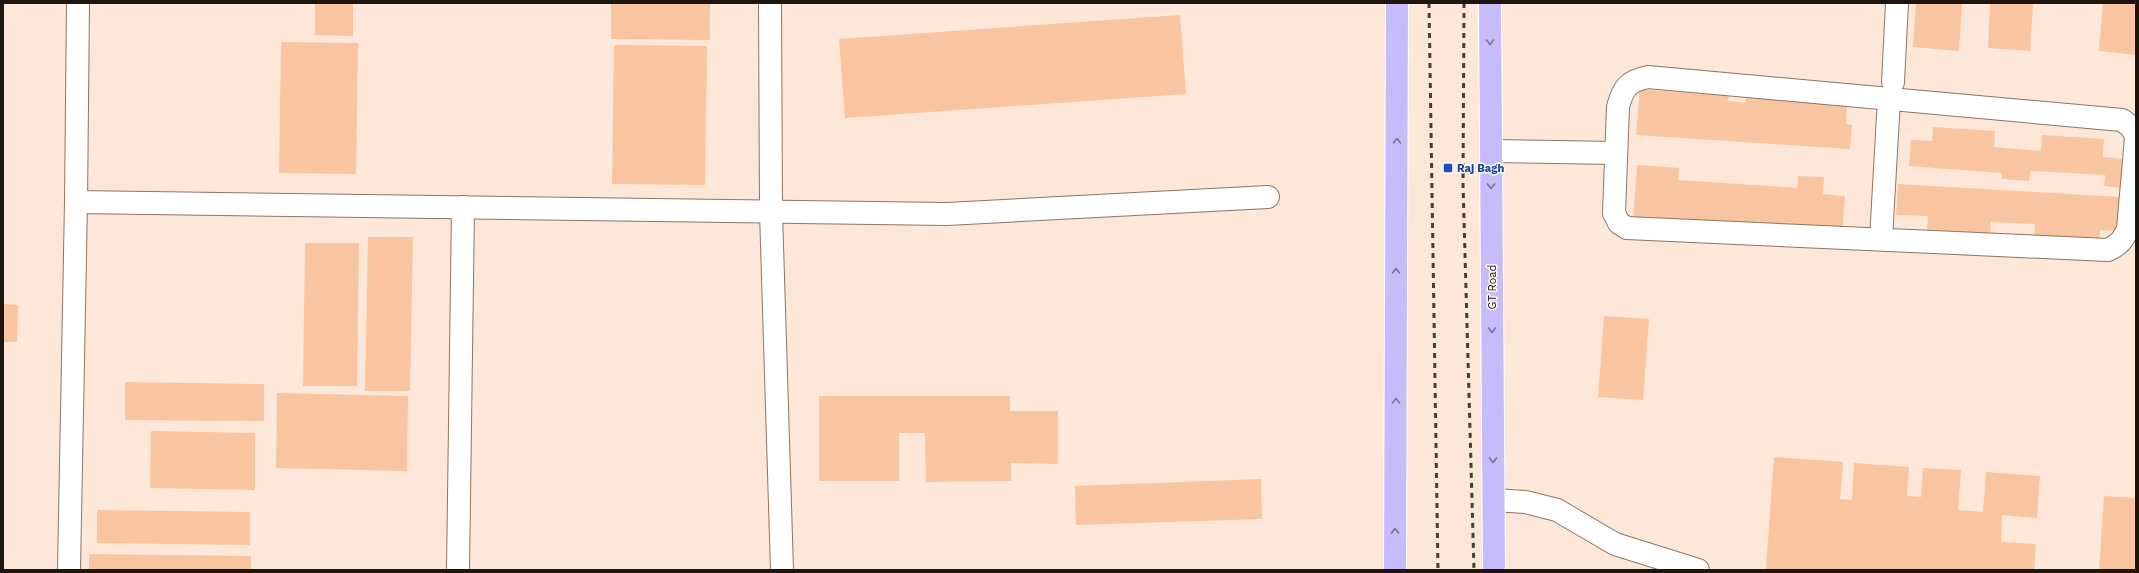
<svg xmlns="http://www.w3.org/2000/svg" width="2139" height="573" viewBox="0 0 2139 573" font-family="'Work Sans',sans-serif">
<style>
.building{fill:#f9c5a0}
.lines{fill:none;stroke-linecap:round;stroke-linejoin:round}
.minor-casing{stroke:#8d7565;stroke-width:24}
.highway-casing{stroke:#fff;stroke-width:24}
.minor{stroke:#fff;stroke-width:22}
.highway{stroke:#c7bcfa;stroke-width:22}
.rail{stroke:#483d34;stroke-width:3;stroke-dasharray:5 5;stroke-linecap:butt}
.oneway{stroke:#7b7190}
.transit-dot{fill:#1a4fb4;stroke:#fdf7f4;stroke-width:1.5}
.labels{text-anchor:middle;stroke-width:3;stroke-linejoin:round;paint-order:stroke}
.transit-label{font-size:11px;font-weight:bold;fill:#164399;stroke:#fdf7f4;text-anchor:start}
.street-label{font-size:11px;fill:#1e150e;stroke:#fdf7f4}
</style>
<rect width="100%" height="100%" fill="#fce7d8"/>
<!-- building -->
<g class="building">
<polygon points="315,3 353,3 353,36 315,35"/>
<polygon points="611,3 710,3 710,40 611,39"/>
<polygon points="1916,3 1962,3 1959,51 1913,47"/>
<polygon points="1990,3 2033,3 2030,51 1988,48"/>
<polygon points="2103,3 2136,3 2136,55 2099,51"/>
<polygon points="1180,15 1186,94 845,118 839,39"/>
<polygon points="281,42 358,43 356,174 279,173"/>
<polygon points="614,45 707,46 705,185 612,184"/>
<polygon points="1640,89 1729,96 1728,101 1746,103 1746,97 1847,104 1846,124 1852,125 1850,149 1636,135"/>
<polygon points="1933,127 1995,131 1994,147 2041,151 2042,135 2104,139 2103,157 2125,159 2123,188 2104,186 2105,175 2030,171 2029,181 2002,179 2002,173 1909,166 1911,140 1932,141"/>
<polygon points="1637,165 1679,168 1678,180 1797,188 1798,176 1824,177 1823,194 1845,196 1842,235 1633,222"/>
<polygon points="1898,184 2120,197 2118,231 2100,230 2099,241 2034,238 2035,224 1991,222 1990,235 1927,231 1928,216 1896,215"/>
<polygon points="368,237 413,237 410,391 365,391"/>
<polygon points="305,243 359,243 357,386 303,386"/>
<polygon points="3,304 18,305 17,342 3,342"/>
<polygon points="1604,316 1649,319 1643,400 1598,397"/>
<polygon points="125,382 264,384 264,421 125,420"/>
<polygon points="277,393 408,396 407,471 276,468"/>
<polygon points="819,396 1010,396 1010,411 1058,411 1058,464 1011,463 1011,481 926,482 925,433 899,433 899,481 819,481"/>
<polygon points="151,431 255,433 255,490 150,488"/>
<polygon points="1774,457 1843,462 1840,499 1852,500 1854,463 1909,467 1907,496 1921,497 1923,468 1961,470 1958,510 1983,512 1986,472 2040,476 2037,518 2002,515 2001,542 2036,544 2034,570 1766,570"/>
<polygon points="1261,479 1262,519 1076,525 1075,486"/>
<polygon points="2104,496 2136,498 2136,570 2099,570"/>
<polygon points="97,510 250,512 250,545 97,543"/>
<polygon points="89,554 251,556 251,570 89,570"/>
</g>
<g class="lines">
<defs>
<g id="minor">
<polyline points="770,3 771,212 782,570"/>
<polyline points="1893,82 1897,3"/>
<path d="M2136 136 2131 127 2122 120 1648 77C1628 81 1623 88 1618 107L1614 213 1619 223 1627 228 2108 250C2119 245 2123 240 2128 229L2136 138"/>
<polyline points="1491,151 1616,153"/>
<polyline points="76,202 947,214 1268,197"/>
<polyline points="1881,239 1889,99"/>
<polyline points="1494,500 1525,502 1557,510 1615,544 1698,570"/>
<polyline points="69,570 76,202 78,3"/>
<polyline points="458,570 463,207"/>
</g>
<g id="highway">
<polyline points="1490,3 1494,570"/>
<polyline points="1395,570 1397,3"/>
</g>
</defs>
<!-- minor casing -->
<use href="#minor" class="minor-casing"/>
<!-- highway casing -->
<use href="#highway" class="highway-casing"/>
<!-- minor -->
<use href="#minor" class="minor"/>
<!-- highway -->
<use href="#highway" class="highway"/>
<!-- rail -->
<g class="rail">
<polyline points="1429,3 1438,570"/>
<polyline points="1464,3 1463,184 1474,570"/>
</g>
</g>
<!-- one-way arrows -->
<defs><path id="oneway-chevron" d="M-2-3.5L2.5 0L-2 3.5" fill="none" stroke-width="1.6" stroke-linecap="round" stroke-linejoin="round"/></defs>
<g class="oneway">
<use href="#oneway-chevron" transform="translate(1490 42) rotate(90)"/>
<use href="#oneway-chevron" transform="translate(1397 141) rotate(-90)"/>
<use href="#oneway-chevron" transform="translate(1491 186) rotate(90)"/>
<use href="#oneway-chevron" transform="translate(1396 271) rotate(-90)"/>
<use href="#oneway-chevron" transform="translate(1492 330) rotate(90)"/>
<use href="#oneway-chevron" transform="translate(1396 401) rotate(-90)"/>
<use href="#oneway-chevron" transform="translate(1493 460) rotate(90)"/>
<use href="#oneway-chevron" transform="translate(1395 531) rotate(-90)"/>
</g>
<!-- markers -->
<rect class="transit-dot" x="1443" y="163" width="10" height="10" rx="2"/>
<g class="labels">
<!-- transit labels -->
<g class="transit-label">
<text x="1457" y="172">Raj Bagh</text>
</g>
<!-- street labels -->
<g class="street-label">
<text transform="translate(1492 287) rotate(-90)" y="4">GT Road</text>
</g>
</g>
<!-- border -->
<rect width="2139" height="573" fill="none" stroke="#1e150e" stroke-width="8"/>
</svg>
